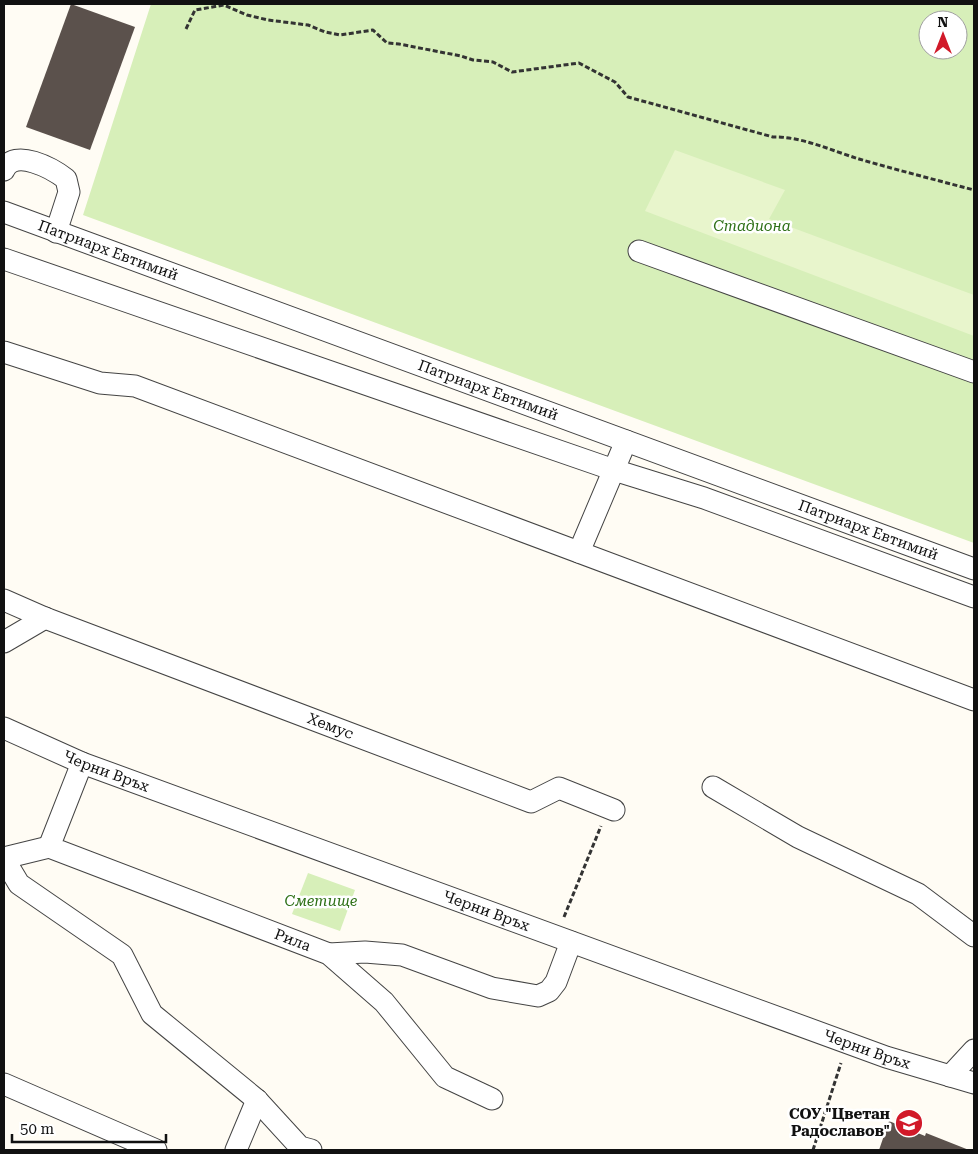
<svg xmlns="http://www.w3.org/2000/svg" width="978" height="1154" viewBox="0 0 978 1154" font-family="'Roboto Serif',serif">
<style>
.green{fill:#d7efb9;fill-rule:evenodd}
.pitch{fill:#e8f5cc}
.building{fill:#5b514c}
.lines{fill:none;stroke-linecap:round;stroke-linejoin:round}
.minor-casing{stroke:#444;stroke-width:23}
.path{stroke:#333;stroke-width:3;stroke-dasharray:5 2.5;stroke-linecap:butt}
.minor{stroke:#fff;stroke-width:21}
.labels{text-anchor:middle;stroke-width:5;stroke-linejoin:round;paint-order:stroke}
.park-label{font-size:15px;font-style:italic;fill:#2f7118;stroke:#fff}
.street-label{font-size:15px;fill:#111;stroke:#fff}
.poi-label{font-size:15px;font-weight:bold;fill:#111;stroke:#fff;text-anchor:end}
</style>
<rect width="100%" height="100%" fill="#fffcf4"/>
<!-- green -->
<g class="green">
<path d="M151 4H974V543L83 215ZM928 20H958V50H928Z"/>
<polygon points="308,873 355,890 340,931 292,914"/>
</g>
<!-- pitch -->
<polygon class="pitch" points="675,150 785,190 769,219 974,295 974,336 645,211"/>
<!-- building -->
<g class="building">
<polygon points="71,4 135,27 90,150 26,127"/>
<polygon points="889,1121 925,1136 926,1133 969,1150 879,1150"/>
</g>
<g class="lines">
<defs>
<g id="minor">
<path d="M4 170C14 147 53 169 66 179L69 192 56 232"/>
<path id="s1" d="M4 212 974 569"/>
<polyline points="639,251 974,372"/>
<polyline points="4,259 614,470 704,498 974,597"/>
<polyline points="4,352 100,383 135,386 974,700"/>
<polyline points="579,552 626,441"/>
<path id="s2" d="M4 600 45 618 531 802 559 788 614 810"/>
<polyline points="4,642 45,618"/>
<path id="s3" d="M4 728 82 763 886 1057 974 1083"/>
<path id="s4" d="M82 763 49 847 329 954 384 1002 445 1077 492 1099"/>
<polyline points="713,787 798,837 918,894 974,936"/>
<polyline points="4,858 49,847"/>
<polyline points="4,859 19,884 122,955 152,1014 257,1100 300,1147 311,1150"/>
<polyline points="329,954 365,952 402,955 492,988 538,996 549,991 556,982 571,942"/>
<polyline points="950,1076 974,1050"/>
<polyline points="4,1084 156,1150"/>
<polyline points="236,1150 257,1100"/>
</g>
</defs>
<!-- minor casing -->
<use href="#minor" class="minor-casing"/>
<!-- path -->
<g class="path">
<path d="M186 29 195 10 224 5 247 15 268 20 308 25 325 32 340 35 373 30 387 43 399 44 461 56 473 60 493 62 512 72 579 63 615 82 628 97 773 137C800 136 833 151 859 159 897 170 936 180 974 190"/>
<polyline points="564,917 601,826"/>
<polyline points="813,1150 841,1063"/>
</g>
<!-- minor -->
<use href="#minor" class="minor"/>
</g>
<!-- icons -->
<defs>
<symbol id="school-disc" viewBox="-11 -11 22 22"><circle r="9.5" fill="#d11929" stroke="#fff"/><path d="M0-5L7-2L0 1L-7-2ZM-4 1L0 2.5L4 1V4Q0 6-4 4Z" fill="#fff"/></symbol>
</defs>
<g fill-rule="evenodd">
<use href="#school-disc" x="893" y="1107" width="32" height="32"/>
</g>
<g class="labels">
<!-- park labels -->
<g class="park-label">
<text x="752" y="231">Стадиона</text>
<text x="321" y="906">Сметище</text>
</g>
<!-- street labels -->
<g class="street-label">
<text dy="5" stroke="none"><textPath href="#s1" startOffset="111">Патриарх Евтимий</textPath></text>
<text dy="5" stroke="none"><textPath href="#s1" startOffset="516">Патриарх Евтимий</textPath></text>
<text dy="5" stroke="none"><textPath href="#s1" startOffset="921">Патриарх Евтимий</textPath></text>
<text dy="5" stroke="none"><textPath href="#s2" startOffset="350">Хемус</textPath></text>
<text dy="5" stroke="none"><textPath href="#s3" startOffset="111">Черни Връх</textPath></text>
<text dy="5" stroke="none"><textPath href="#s3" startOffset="516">Черни Връх</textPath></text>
<text dy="5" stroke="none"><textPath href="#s4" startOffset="351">Рила</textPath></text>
<text dy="5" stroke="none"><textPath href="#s3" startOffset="921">Черни Връх</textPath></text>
</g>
<!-- poi labels -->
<g class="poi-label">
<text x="890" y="1119">СОУ "Цветан<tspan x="890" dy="17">Радославов"</tspan></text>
</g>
</g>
<!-- border -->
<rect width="978" height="1154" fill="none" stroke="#111111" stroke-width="10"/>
<!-- north arrow -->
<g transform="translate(943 35)"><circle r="24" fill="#ffffff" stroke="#a0a0a0"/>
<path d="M0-4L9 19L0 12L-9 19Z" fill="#d11929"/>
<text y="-8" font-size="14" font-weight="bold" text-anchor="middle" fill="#111111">N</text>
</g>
<!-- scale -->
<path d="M12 1134v8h154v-8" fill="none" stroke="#111111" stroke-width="2.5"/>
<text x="20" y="1134" font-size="15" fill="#111111" stroke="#ffffff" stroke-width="4" paint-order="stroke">50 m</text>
</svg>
